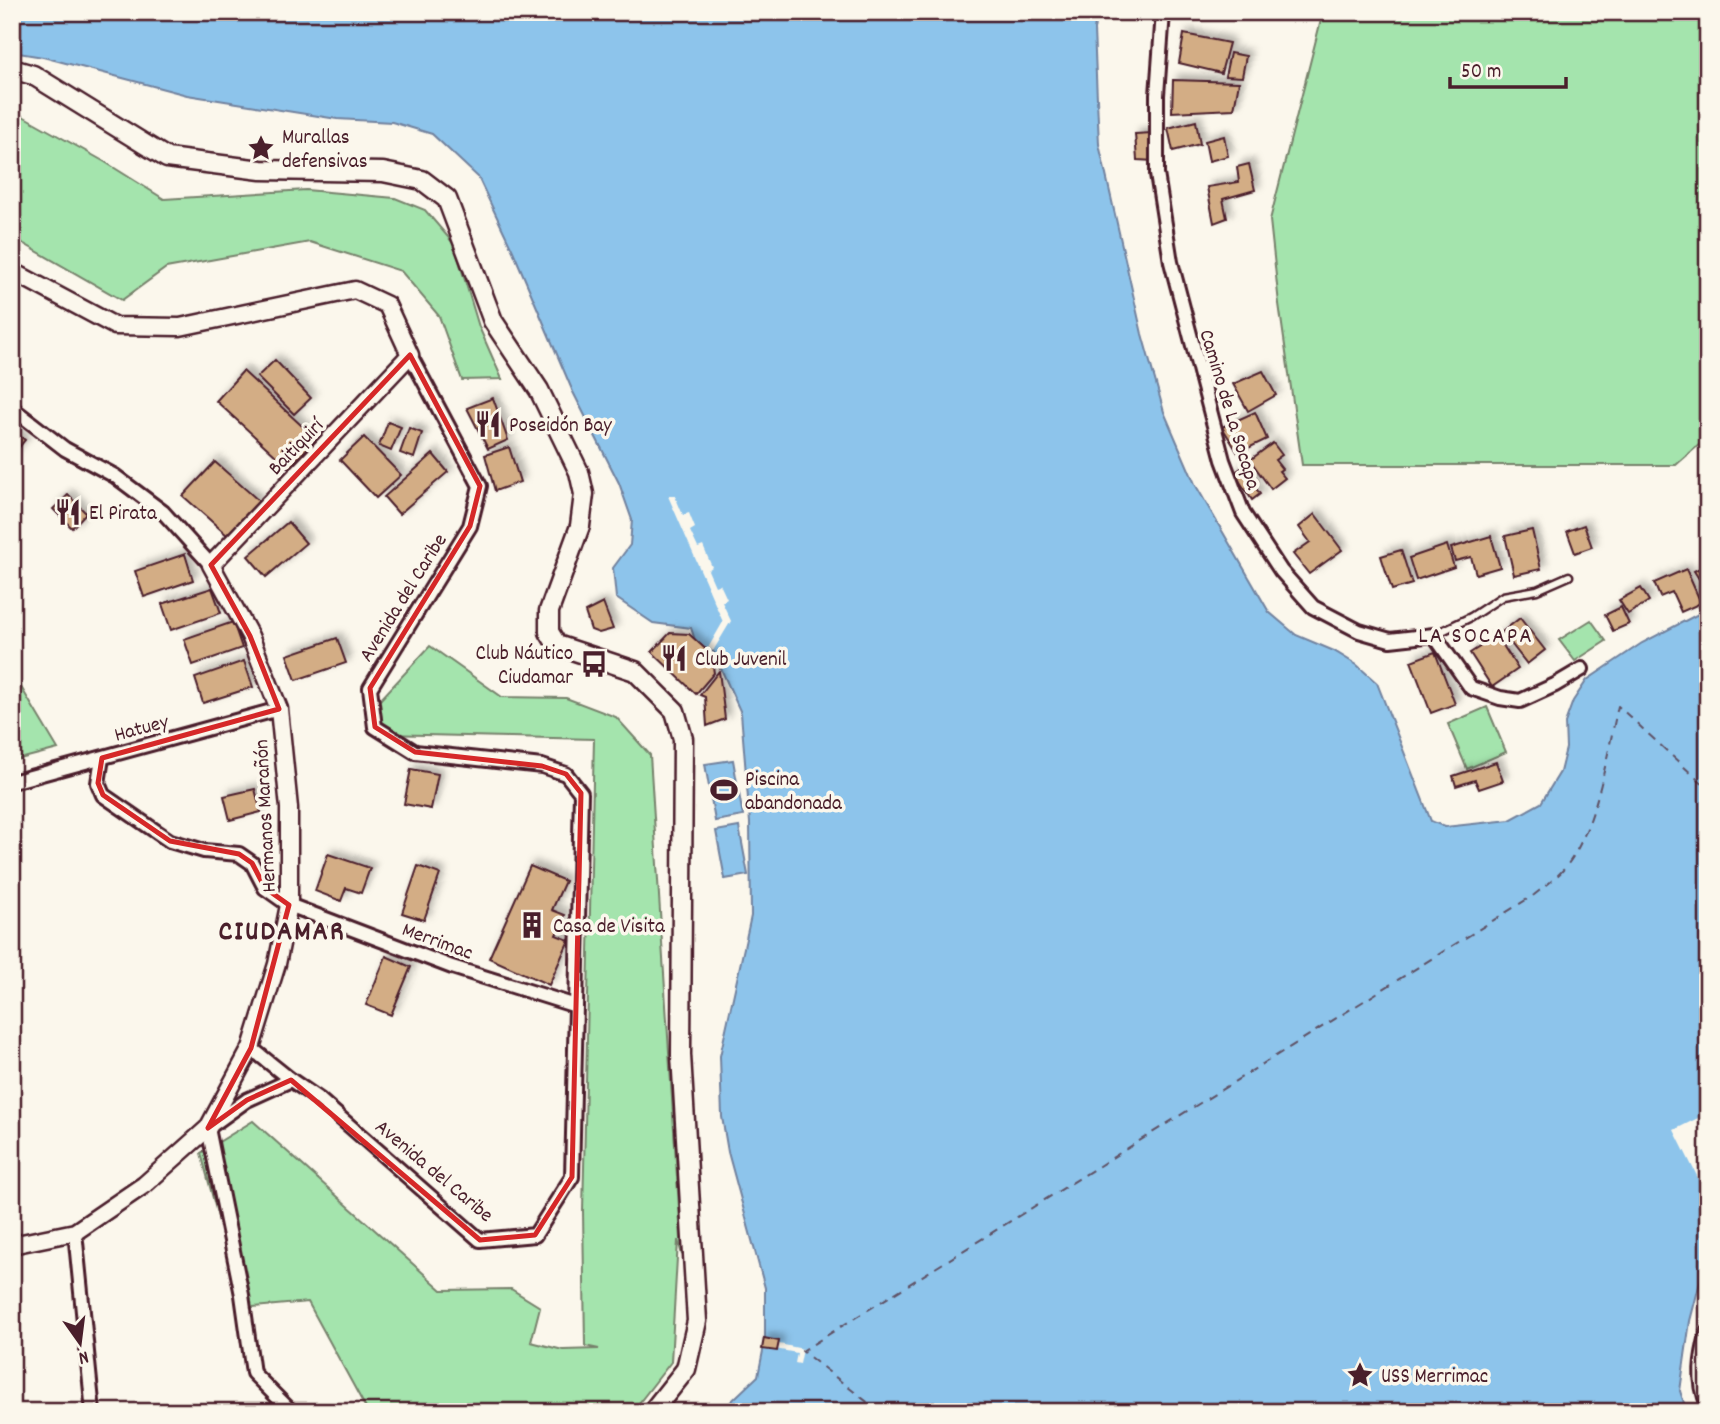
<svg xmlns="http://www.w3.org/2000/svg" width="1720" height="1424" viewBox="0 0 1720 1424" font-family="Dekko,sans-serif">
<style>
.green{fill:#a4e4ad;stroke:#77826c;stroke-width:2}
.water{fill:#8dc4eb;stroke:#72829e;stroke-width:2}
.pier{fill:#fbf7ec}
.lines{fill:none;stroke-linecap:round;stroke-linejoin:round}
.ferry{stroke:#5e5165;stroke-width:2;stroke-dasharray:9 7;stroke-linecap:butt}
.building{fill:#d3ad85;stroke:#4a1f2b;stroke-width:2;filter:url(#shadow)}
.service-casing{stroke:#4a1f2b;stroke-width:11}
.minor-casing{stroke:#4a1f2b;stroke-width:18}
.tertiary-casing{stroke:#4a1f2b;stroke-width:21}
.secondary-casing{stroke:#4a1f2b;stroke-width:23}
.service{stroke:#fbf7ec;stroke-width:6}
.minor{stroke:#fbf7ec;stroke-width:12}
.tertiary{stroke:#fbf7ec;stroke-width:16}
.secondary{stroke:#fbf7ec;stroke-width:18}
.marked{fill:none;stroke:#d62828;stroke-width:5;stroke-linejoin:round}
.labels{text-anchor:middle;stroke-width:7;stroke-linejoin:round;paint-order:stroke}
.poi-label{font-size:21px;fill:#4a1f2b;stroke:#fbf7ec;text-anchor:start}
.street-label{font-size:21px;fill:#4a1f2b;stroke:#fbf7ec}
.neighbourhood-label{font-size:23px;letter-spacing:2px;fill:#4a1f2b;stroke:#fbf7ec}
.district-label{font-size:28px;font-weight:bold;letter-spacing:2px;fill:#4a1f2b;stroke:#fbf7ec}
</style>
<defs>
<filter id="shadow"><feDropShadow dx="5" dy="-5" stdDeviation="3.5" flood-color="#0004"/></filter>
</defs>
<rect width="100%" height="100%" fill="#fbf7ec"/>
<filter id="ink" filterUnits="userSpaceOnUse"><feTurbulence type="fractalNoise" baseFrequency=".0143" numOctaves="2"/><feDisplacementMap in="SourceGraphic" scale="14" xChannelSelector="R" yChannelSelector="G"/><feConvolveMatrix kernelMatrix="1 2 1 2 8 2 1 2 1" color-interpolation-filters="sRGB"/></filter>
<g filter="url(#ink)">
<!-- green -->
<g class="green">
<polygon points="1323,12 1708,12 1708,437 1676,465 1302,465 1279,304 1270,220"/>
<polygon points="12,110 105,162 164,199 306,190 395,198 425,210 454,244 479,327 502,379 462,380 439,316 401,271 310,242 166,268 122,300 12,237"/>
<polygon points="1591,620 1606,641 1575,661 1559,640"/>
<polygon points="430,646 502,697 566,698 616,717 650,755 682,1255 678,1240 671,1362 632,1412 368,1412 308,1302 242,1308 201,1153 253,1121 442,1290 511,1289 540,1307 531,1342 563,1350 599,1349 585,1346 583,1211 594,739 384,734 379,701"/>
<polygon points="12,672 58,749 12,761"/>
<polygon points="1487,707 1506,752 1467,769 1448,724"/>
</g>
<!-- water -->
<g class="water">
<polygon points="12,12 1097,12 1094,30 1099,144 1142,334 1164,412 1195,484 1269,612 1296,635 1334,651 1357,665 1377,683 1431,821 1445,827 1510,820 1541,803 1560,772 1566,748 1565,723 1573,701 1587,680 1642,643 1708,609 1708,1251 1690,1321 1680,1391 1687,1412 720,1412 758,1376 765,1341 765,1288 728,1152 722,1117 720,1056 751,916 750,823 741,713 713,651 697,646 691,628 653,623 616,598 613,568 630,545 632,520 619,483 573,392 513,251 478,177 432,134 392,122 337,119 187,95 43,57 12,52"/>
<polygon points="733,760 743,816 715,821 705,764"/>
<polygon points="739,827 748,875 725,879 716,831"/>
</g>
<!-- pier -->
<g class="pier">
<polygon points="668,496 675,496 683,515 689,513 695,528 690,531 698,548 703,546 712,567 708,570 715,586 720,584 727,599 722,602 731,621 713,651 708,648 723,622"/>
<polygon points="1708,1113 1708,1176 1699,1180 1674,1130"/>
<polygon points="765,1341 803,1349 800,1364 795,1363 797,1353 764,1347"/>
</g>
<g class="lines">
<!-- ferry -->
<path class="ferry" d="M880 1412 802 1351 1534 895C1544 887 1555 879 1563 870 1596 833 1607 754 1618 706L1708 789"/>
</g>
<!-- building -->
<g class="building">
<polygon points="1219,12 1236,12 1234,18 1218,17"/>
<polygon points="1184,34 1229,43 1221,73 1179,63"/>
<polygon points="1230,53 1246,56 1242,77 1225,76"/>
<polygon points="1173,80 1239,82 1234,109 1172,112"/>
<polygon points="1196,121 1200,144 1173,151 1168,128"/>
<polygon points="1152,133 1154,161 1137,160 1135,134"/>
<polygon points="1224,136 1228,156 1209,161 1205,141"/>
<polygon points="1249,164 1255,190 1223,199 1227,218 1214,223 1207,187 1239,182 1237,167"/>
<polygon points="275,360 311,398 294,414 257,377"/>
<polygon points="243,371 316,439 289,468 216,401"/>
<polygon points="1263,371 1276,395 1248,411 1233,384"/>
<polygon points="493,398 508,440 488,449 467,408"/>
<polygon points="1255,412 1267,439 1238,453 1222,427"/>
<polygon points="388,422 401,427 391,451 379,446"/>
<polygon points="409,428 422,433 414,458 400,453"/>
<polygon points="12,430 25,440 12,456"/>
<polygon points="364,437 401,475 376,498 340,460"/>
<polygon points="1273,443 1282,455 1275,460 1282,469 1279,471 1285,478 1271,489 1250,460"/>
<polygon points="509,447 520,482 495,491 485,455"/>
<polygon points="433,454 448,472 399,514 384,497"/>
<polygon points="215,462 259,501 228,536 183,496"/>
<polygon points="1247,464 1258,481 1253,484 1260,494 1252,500 1234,473"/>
<polygon points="68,495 86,513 72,528 53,509"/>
<polygon points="1315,514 1342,550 1309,574 1293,554 1310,542 1299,527"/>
<polygon points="288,522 306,543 266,577 248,556"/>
<polygon points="1584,525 1592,547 1575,553 1567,531"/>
<polygon points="1532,530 1541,569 1514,575 1505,536"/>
<polygon points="1491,536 1500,567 1476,574 1471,557 1455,561 1451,548"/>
<polygon points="1447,545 1454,567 1416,580 1409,558"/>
<polygon points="1401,550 1412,584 1392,590 1381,556"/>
<polygon points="185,554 193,580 144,597 135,571"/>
<polygon points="1708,564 1708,581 1704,576 1699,579 1694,571"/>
<polygon points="1686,569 1701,603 1681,612 1672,592 1660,597 1654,583"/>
<polygon points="212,588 221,613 171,630 162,604"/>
<polygon points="1641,588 1649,601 1628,614 1619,600"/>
<polygon points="603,603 613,629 599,633 591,630 585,612"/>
<polygon points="1621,607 1629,624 1613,631 1605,615"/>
<polygon points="1520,618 1545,650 1527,664 1502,632"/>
<polygon points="233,622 242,648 193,665 184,639"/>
<polygon points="670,633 689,634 711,654 714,673 696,694 652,652"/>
<polygon points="1497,636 1518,669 1492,687 1470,653"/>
<polygon points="337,638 346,663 296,680 287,655"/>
<polygon points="1435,652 1455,704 1431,713 1411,661"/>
<polygon points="244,661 253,687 203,703 195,678"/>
<polygon points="719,671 725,719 707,726 705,697 700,695"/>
<polygon points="1496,762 1503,781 1479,789 1475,780 1456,786 1453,776"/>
<polygon points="411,769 438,774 431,809 404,804"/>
<polygon points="255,789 261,812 230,820 224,796"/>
<polygon points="328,854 370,868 361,893 346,888 341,901 315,891"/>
<polygon points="418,866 440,874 424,920 402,913"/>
<polygon points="530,866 565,881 552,910 565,915 556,935 569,940 549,985 489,958"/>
<polygon points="386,956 411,967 391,1015 366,1005"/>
<polygon points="764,1338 779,1341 777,1351 762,1349"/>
</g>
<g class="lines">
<defs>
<polyline id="service" points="1434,635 1471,617 1503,596 1537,590 1569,576"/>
<g id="minor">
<polyline points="1163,12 1157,95 1157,174 1171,262 1223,460 1243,513 1281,571 1313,607 1359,631 1390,640 1434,635 1471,688 1500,698 1520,701 1555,685 1582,669"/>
<polyline points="12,408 65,449 115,476 163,512 211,565"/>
<polyline points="102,758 98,783 103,795 170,841 204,851 239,854 252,863 265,888 289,905 452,967 576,1006"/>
<polyline points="12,782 279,709"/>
<polyline points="251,1048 291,1080"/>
<polyline points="75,1232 93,1412"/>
<path d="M1708 1332C1701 1357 1697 1381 1708 1405"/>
<polyline points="292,1412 253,1373 242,1295 208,1128 247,1100 291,1080 320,1100 480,1240 535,1235 572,1177 581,793 566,774 542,766 415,752 375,727 370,688 470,526 480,486 410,355"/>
</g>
<polyline id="tertiary" points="12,271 115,326 180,327 355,290 387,305 410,355 211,565 250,636 279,709 289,808 289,905 277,964 251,1048 208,1128 144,1185 75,1232 12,1245"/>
<polyline id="secondary" points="12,69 33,75 167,158 261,170 383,172 422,180 447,199 493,321 539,390 579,472 584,494 580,526 549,611 549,632 557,645 635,671 675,711 683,739 681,1055 697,1321 686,1369 652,1412"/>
</defs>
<!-- service casing -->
<use href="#service" class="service-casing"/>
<!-- minor casing -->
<use href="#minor" class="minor-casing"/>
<!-- tertiary casing -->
<use href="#tertiary" class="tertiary-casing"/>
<!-- secondary casing -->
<use href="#secondary" class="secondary-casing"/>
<!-- service -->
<use href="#service" class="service"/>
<!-- minor -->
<use href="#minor" class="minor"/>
<!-- tertiary -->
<use href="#tertiary" class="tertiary"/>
<!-- secondary -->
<use href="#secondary" class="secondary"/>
</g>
</g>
<!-- marked area -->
<path class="marked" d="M410 355 480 486 470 526 370 688 375 727 415 752 542 766 566 774 581 793 572 1177 535 1235 480 1240 291 1080 247 1100 208 1128 251 1048 289 905 265 888 252 863 239 854 170 841 103 795 98 783 102 758 279 709 250 636 211 565Z"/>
<!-- icons -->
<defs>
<symbol id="sight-bare" viewBox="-9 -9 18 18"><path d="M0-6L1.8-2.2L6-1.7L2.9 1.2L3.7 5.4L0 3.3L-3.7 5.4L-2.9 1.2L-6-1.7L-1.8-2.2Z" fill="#4a1f2b" stroke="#fbf7ec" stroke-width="2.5" paint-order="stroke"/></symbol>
<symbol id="restaurant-bare" viewBox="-9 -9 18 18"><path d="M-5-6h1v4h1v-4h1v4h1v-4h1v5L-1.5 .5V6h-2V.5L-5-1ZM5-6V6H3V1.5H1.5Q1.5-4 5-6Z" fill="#4a1f2b" stroke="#fbf7ec" stroke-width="2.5" paint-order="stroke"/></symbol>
<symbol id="bus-bare" viewBox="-9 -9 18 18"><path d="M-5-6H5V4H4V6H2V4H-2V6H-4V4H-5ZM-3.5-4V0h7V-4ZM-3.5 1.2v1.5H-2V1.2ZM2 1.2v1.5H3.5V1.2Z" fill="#4a1f2b" stroke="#fbf7ec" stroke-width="2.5" paint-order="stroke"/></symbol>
<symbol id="stadium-bare" viewBox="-9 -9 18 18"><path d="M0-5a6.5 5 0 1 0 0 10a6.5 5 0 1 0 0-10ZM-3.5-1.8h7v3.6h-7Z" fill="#4a1f2b" stroke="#fbf7ec" stroke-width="2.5" paint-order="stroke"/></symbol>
<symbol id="building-bare" viewBox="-9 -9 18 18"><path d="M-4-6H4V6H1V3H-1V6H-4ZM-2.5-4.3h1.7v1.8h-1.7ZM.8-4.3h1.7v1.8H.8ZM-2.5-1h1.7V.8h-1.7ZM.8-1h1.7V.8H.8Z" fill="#4a1f2b" stroke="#fbf7ec" stroke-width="2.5" paint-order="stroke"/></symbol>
</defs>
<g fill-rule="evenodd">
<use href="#sight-bare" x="242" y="129" width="38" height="38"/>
<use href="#restaurant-bare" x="469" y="405" width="38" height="38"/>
<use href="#restaurant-bare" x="49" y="493" width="38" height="38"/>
<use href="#restaurant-bare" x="655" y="639" width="38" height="38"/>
<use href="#bus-bare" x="575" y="645" width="38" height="38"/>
<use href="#stadium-bare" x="705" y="771" width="38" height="38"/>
<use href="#building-bare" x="513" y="906" width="38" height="38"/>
<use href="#sight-bare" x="1341" y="1356" width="38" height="38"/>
</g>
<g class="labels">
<!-- poi labels -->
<g class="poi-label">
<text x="282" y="143">Murallas<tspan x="282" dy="24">defensivas</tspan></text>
<text x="509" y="431">Poseidón Bay</text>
<text x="89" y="519">El Pirata</text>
<text x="573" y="659" text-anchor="end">Club Náutico<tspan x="573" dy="24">Ciudamar</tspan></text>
<text x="695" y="665">Club Juvenil</text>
<text x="745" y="785">Piscina<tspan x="745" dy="24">abandonada</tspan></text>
<text x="553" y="932">Casa de Visita</text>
<text x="1381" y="1382">USS Merrimac</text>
</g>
<!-- street labels -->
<g class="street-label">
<text transform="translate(1231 409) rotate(73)" y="7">Camino de La Socapa</text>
<text transform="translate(295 446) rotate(-46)" y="7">Baitiquirí</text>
<text transform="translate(402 597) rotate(-58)" y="7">Avenida del Caribe</text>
<text transform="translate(141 727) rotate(-15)" y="7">Hatuey</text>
<text transform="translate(264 816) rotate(-93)" y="7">Hermanos Marañón</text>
<text transform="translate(438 940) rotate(20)" y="7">Merrimac</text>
<text transform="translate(435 1170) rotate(40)" y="7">Avenida del Caribe</text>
</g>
<!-- neighbourhood labels -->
<g class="neighbourhood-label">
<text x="1476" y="642">LA SOCAPA</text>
</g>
<!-- district labels -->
<g class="district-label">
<text x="282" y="939">CIUDAMAR</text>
</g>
</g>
<!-- margin -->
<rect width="1720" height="1424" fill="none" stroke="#fbf7ec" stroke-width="42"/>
<rect x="21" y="21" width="1678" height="1382" fill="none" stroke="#4a1f2b" stroke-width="2.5" filter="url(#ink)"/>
<!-- north arrow -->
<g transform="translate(80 1343) rotate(166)" stroke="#fbf7ec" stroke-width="5" paint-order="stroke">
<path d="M0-5L12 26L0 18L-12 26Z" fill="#4a1f2b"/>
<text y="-10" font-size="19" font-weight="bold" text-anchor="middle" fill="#4a1f2b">N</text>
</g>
<!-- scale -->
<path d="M1450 77v10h116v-10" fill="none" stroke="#4a1f2b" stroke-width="3.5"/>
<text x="1461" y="77" font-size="21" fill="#4a1f2b" stroke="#fbf7ec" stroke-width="5" paint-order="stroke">50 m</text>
</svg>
